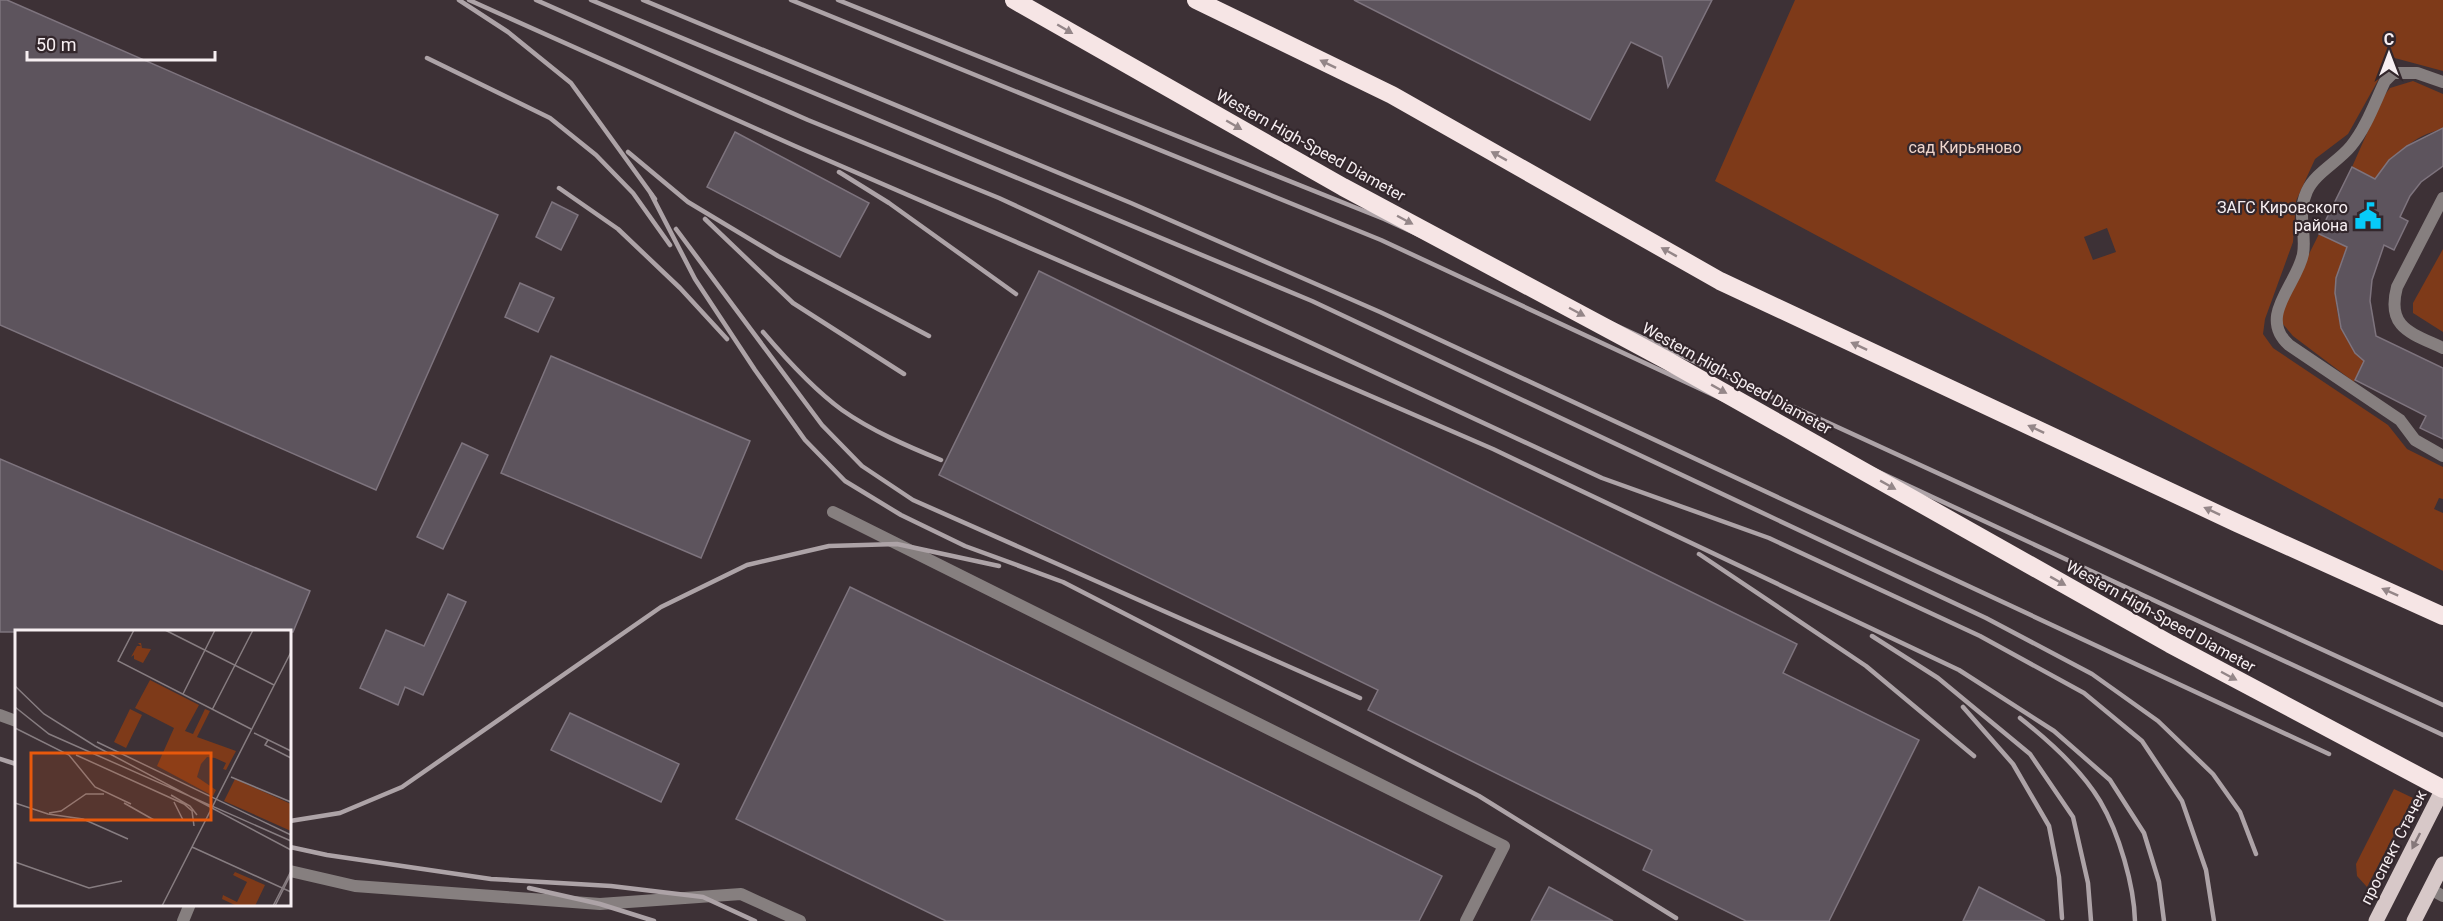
<svg xmlns="http://www.w3.org/2000/svg" width="2443" height="921" viewBox="0 0 2443 921" font-family="Roboto,sans-serif">
<style>
.green{fill:#7e3a19;fill-rule:evenodd}
.building{fill:#5d545d;stroke:#7e747e;stroke-width:1.5}
.lines{fill:none;stroke-linecap:round;stroke-linejoin:round}
.service{stroke:#867f7f;stroke-width:12}
.primary{stroke:#d7c8c8;stroke-width:15}
.motorway{stroke:#f6e5e5;stroke-width:18}
.rail{stroke:#ada3a7;stroke-width:4.5}
.motorway-bridge{stroke:#f6e5e5;stroke-width:18}
.oneway{fill:#948688}
.oneway2{fill:#85787a}
.labels{text-anchor:middle;stroke-width:4.5;stroke-linejoin:round;paint-order:stroke}
.street-label{font-size:16px;fill:#f7eff2;stroke:#33272c}
.park-label{font-size:16px;fill:#eed5cb;stroke:#33272c}
.poi-label{font-size:16px;fill:#f7eff2;stroke:#33272c;text-anchor:end}
.inset-road{fill:none;stroke:#877d81;stroke-width:1.5}
.view{fill:#e8590c;fill-opacity:0.15;stroke:#e8590c;stroke-width:3}
.inset-edge{fill:none;stroke:#f7eff2;stroke-width:3}
</style>
<rect width="100%" height="100%" fill="#3d3136"/>
<!-- green -->
<g class="green">
<path d="M1795 0H2443V71L2391 57 2348 134 2315 159 2296 201 2293 242 2265 319 2263 334 2273 348 2388 425 2407 449 2443 467V499L2439 498 2434 509 2443 513V571L1715 181ZM2107 228 2116 252 2093 260 2084 237Z"/>
<path d="M2413 81 2443 94V129C2414 135 2392 156 2375 179L2352 167 2383 97 2390 88Z"/>
<path d="M2319 234 2347 247C2329 286 2332 331 2364 361L2354 382 2293 336 2282 323 2281 310Z"/>
<polygon points="2443,249 2443,332 2413,313 2413,303"/>
<polygon points="2394,789 2413,798 2367,887 2357,876 2356,864"/>
</g>
<!-- building -->
<g class="building">
<polygon points="0,0 7,0 498,215 376,490 0,325"/>
<polygon points="1354,0 1712,0 1668,87 1662,57 1631,42 1590,120"/>
<polygon points="2443,128 2443,166 2421,182 2410,196 2400,217 2408,221 2394,250 2384,245 2372,280 2370,301 2376,336 2443,368 2443,439 2420,428 2426,416 2355,380 2364,361 2355,353 2341,328 2335,293 2336,278 2347,247 2319,234 2352,167 2375,179 2389,160 2407,146"/>
<polygon points="735,132 869,203 840,257 707,187"/>
<polygon points="552,202 578,215 561,250 536,237"/>
<polygon points="1039,271 1797,644 1783,673 1919,740 1829,921 1746,921 1643,870 1652,850 1368,710 1378,690 939,475"/>
<polygon points="520,283 554,298 538,332 505,317"/>
<polygon points="551,356 750,441 701,558 501,473"/>
<polygon points="462,443 488,455 443,549 417,537"/>
<polygon points="0,459 310,591 293,632 0,632"/>
<polygon points="850,587 1442,876 1419,921 946,921 736,819"/>
<polygon points="448,594 466,602 423,695 405,687 398,705 360,688 386,630 424,646"/>
<polygon points="570,713 679,764 661,802 551,750"/>
<polygon points="1549,887 1613,921 1531,921"/>
<polygon points="1979,887 2045,921 1963,921"/>
</g>
<g class="lines">
<!-- service -->
<g class="service">
<path d="M2443 82 2417 73H2393L2385 81C2375 102 2366 128 2351 146 2338 162 2315 173 2307 191 2296 215 2307 232 2303 254 2297 285 2257 316 2289 345L2400 420 2415 440 2443 456"/>
<path d="M2443 198 2397 287C2386 328 2411 333 2443 348"/>
<polyline points="833,512 1504,846 1466,921"/>
<polyline points="0,715 16,721"/>
<polyline points="290,871 355,886 600,904 741,894 800,921"/>
<polyline points="2430,889 2443,896"/>
<polyline points="183,921 190,904"/>
</g>
<!-- primary -->
<g class="primary">
<polyline points="2376,921 2443,789"/>
<polyline points="2414,921 2443,864"/>
</g>
<!-- motorway -->
<polyline class="motorway" points="1196,0 1392,95 1720,281 2237,523 2443,616"/>
<!-- rail -->
<g class="rail">
<polyline points="459,0 508,32 571,83 655,199"/>
<polyline points="469,0 795,146 1493,449 1959,670 2054,731 2110,780 2144,833 2159,882 2164,921"/>
<polyline points="536,0 808,120 999,198 1602,478 1769,538 1980,636 2084,693 2142,741 2182,801 2206,870 2214,921"/>
<polyline points="591,0 1312,301 1986,618 2092,674 2158,721 2213,774 2240,812 2256,854"/>
<polyline points="643,0 1131,203 1380,312 2329,754"/>
<polyline points="791,0 1381,240 2443,735"/>
<polyline points="838,0 1384,219 2443,705"/>
<polyline points="427,58 550,118 596,155 633,193 670,245"/>
<polyline points="628,152 688,202 778,256 929,336"/>
<polyline points="839,172 889,203 1016,294"/>
<polyline points="559,188 618,229 680,288 727,339"/>
<polyline points="651,194 695,279 755,370 805,440 845,481 901,515 965,546 1063,582 1479,796 1676,918"/>
<polyline points="705,219 793,303 904,374"/>
<polyline points="676,229 822,425 862,466 913,500 1360,698"/>
<path d="M763 332C786 359 813 389 842 410 872 431 907 446 941 460"/>
<polyline points="1699,554 1866,666 1974,756"/>
<polyline points="1872,636 1938,678 2030,754 2073,817 2088,883 2091,921"/>
<polyline points="1963,707 2013,764 2049,826 2059,877 2062,918"/>
<path d="M2020 718C2048 740 2082 771 2100 801 2119 833 2134 885 2135 921"/>
<polyline points="0,759 16,764"/>
<polyline points="290,821 340,813 402,787 661,607 747,565 829,546 897,544 999,566"/>
<polyline points="290,847 327,855 491,879 611,886 703,897 755,921"/>
<polyline points="529,888 600,904 654,921"/>
</g>
<!-- motorway-bridge -->
<polyline class="motorway-bridge" points="1014,0 1343,187 1668,361 2170,644 2443,789"/>
</g>
<!-- one-way arrows -->
<defs><path id="oneway-solid" d="M-6-.8H1V-3.2L6.5 0L1 3.2V.8H-6Z" transform="scale(1.5)"/></defs>
<g class="oneway">
<use href="#oneway-solid" transform="translate(1065 29) rotate(30)"/>
<use href="#oneway-solid" transform="translate(1328 64) rotate(-154)"/>
<use href="#oneway-solid" transform="translate(1234 125) rotate(30)"/>
<use href="#oneway-solid" transform="translate(1499 156) rotate(-151)"/>
<use href="#oneway-solid" transform="translate(1405 220) rotate(28)"/>
<use href="#oneway-solid" transform="translate(1669 252) rotate(-151)"/>
<use href="#oneway-solid" transform="translate(1577 312) rotate(28)"/>
<use href="#oneway-solid" transform="translate(1859 346) rotate(-155)"/>
<use href="#oneway-solid" transform="translate(1719 389) rotate(29)"/>
<use href="#oneway-solid" transform="translate(2036 429) rotate(-155)"/>
<use href="#oneway-solid" transform="translate(1888 485) rotate(29)"/>
<use href="#oneway-solid" transform="translate(2212 511) rotate(-155)"/>
<use href="#oneway-solid" transform="translate(2058 581) rotate(29)"/>
<use href="#oneway-solid" transform="translate(2390 592) rotate(-156)"/>
<use href="#oneway-solid" transform="translate(2229 676) rotate(28)"/>
</g>
<use class="oneway2" href="#oneway-solid" transform="translate(2416 841) rotate(117)"/>
<!-- icons -->
<defs>
<symbol id="civic-bare" viewBox="-9 -9 18 18"><path d="M-.6-6.5H3V-4.5H.6V-3L4-1V1h2V6H-6V1h2V-1L-.6-3ZM-1.2 2.5V6h2.4V2.5Z" fill="#07cbf9" stroke="#33272c" stroke-width="2.5" paint-order="stroke"/></symbol>
</defs>
<g fill-rule="evenodd">
<use href="#civic-bare" x="2349" y="197" width="38" height="38"/>
</g>
<g class="labels">
<!-- street labels -->
<g class="street-label">
<text transform="translate(1311 145) rotate(29)" y="6">Western High-Speed Diameter</text>
<text transform="translate(1737 378) rotate(29)" y="6">Western High-Speed Diameter</text>
<text transform="translate(2161 616) rotate(29)" y="6">Western High-Speed Diameter</text>
<text transform="translate(2393 847) rotate(-63)" y="6">проспект Стачек</text>
</g>
<!-- park labels -->
<g class="park-label">
<text x="1965" y="153">сад Кирьяново</text>
</g>
<!-- poi labels -->
<g class="poi-label">
<text x="2348" y="213">ЗАГС Кировского<tspan x="2348" dy="18">района</tspan></text>
</g>
</g>
<!-- overview -->
<g transform="translate(15 630)">
<rect width="276" height="276" fill="#3d3136"/>
<path d="M123 13H126L127 18 136 19 128 33 119 29V25L116 27 122 16H126ZM135 50 184 75 170 101 178 104 190 79 195 81 182 107 221 121 211 140 208 139 211 133 200 128 192 127 186 134 182 147 201 160 198 166 142 136 159 98 120 78ZM115 79 127 85 111 118 99 112ZM220 149 276 174V201L209 171ZM220 242 250 255 240 276H222L207 269 208 265 222 272 232 252 218 245Z" fill="#7e3a19"/>
<path class="inset-road" d="M119 0 103 31 236 99M150 0 259 55M0 56 29 84 80 116 276 220M168 64 200 0M0 77 34 104 276 211M197 80 238 0M0 98 54 125 80 157 116 174M239 103 276 121M253 110 250 115 276 128M82 112 276 205M61 125 169 174 177 181 179 196M216 147 276 172M156 165 175 176 182 185M159 172 168 190M0 173 33 184 68 189 113 209M109 173 139 190M34 183 46 181 71 164H89M177 217 276 262M0 232 74 258 107 251M147 276 276 22M258 276 276 241M260 276 276 244"/>
<path class="view" d="M16 123H196V190H16Z"/>
<rect width="276" height="276" class="inset-edge"/>
</g>
<!-- north arrow -->
<g transform="translate(2389 54)" stroke="#33272c" stroke-width="4.5" paint-order="stroke">
<path d="M0-4.5L10 22L0 15L-10 22Z" fill="#f7eff2"/>
<text y="-9" font-size="16" font-weight="bold" text-anchor="middle" fill="#f7eff2">С</text>
</g>
<!-- scale -->
<path d="M27 51v9h188v-9" fill="none" stroke="#f7eff2" stroke-width="3"/>
<text x="36" y="51" font-size="18" fill="#f7eff2" stroke="#33272c" stroke-width="4.5" paint-order="stroke">50 m</text>
</svg>
